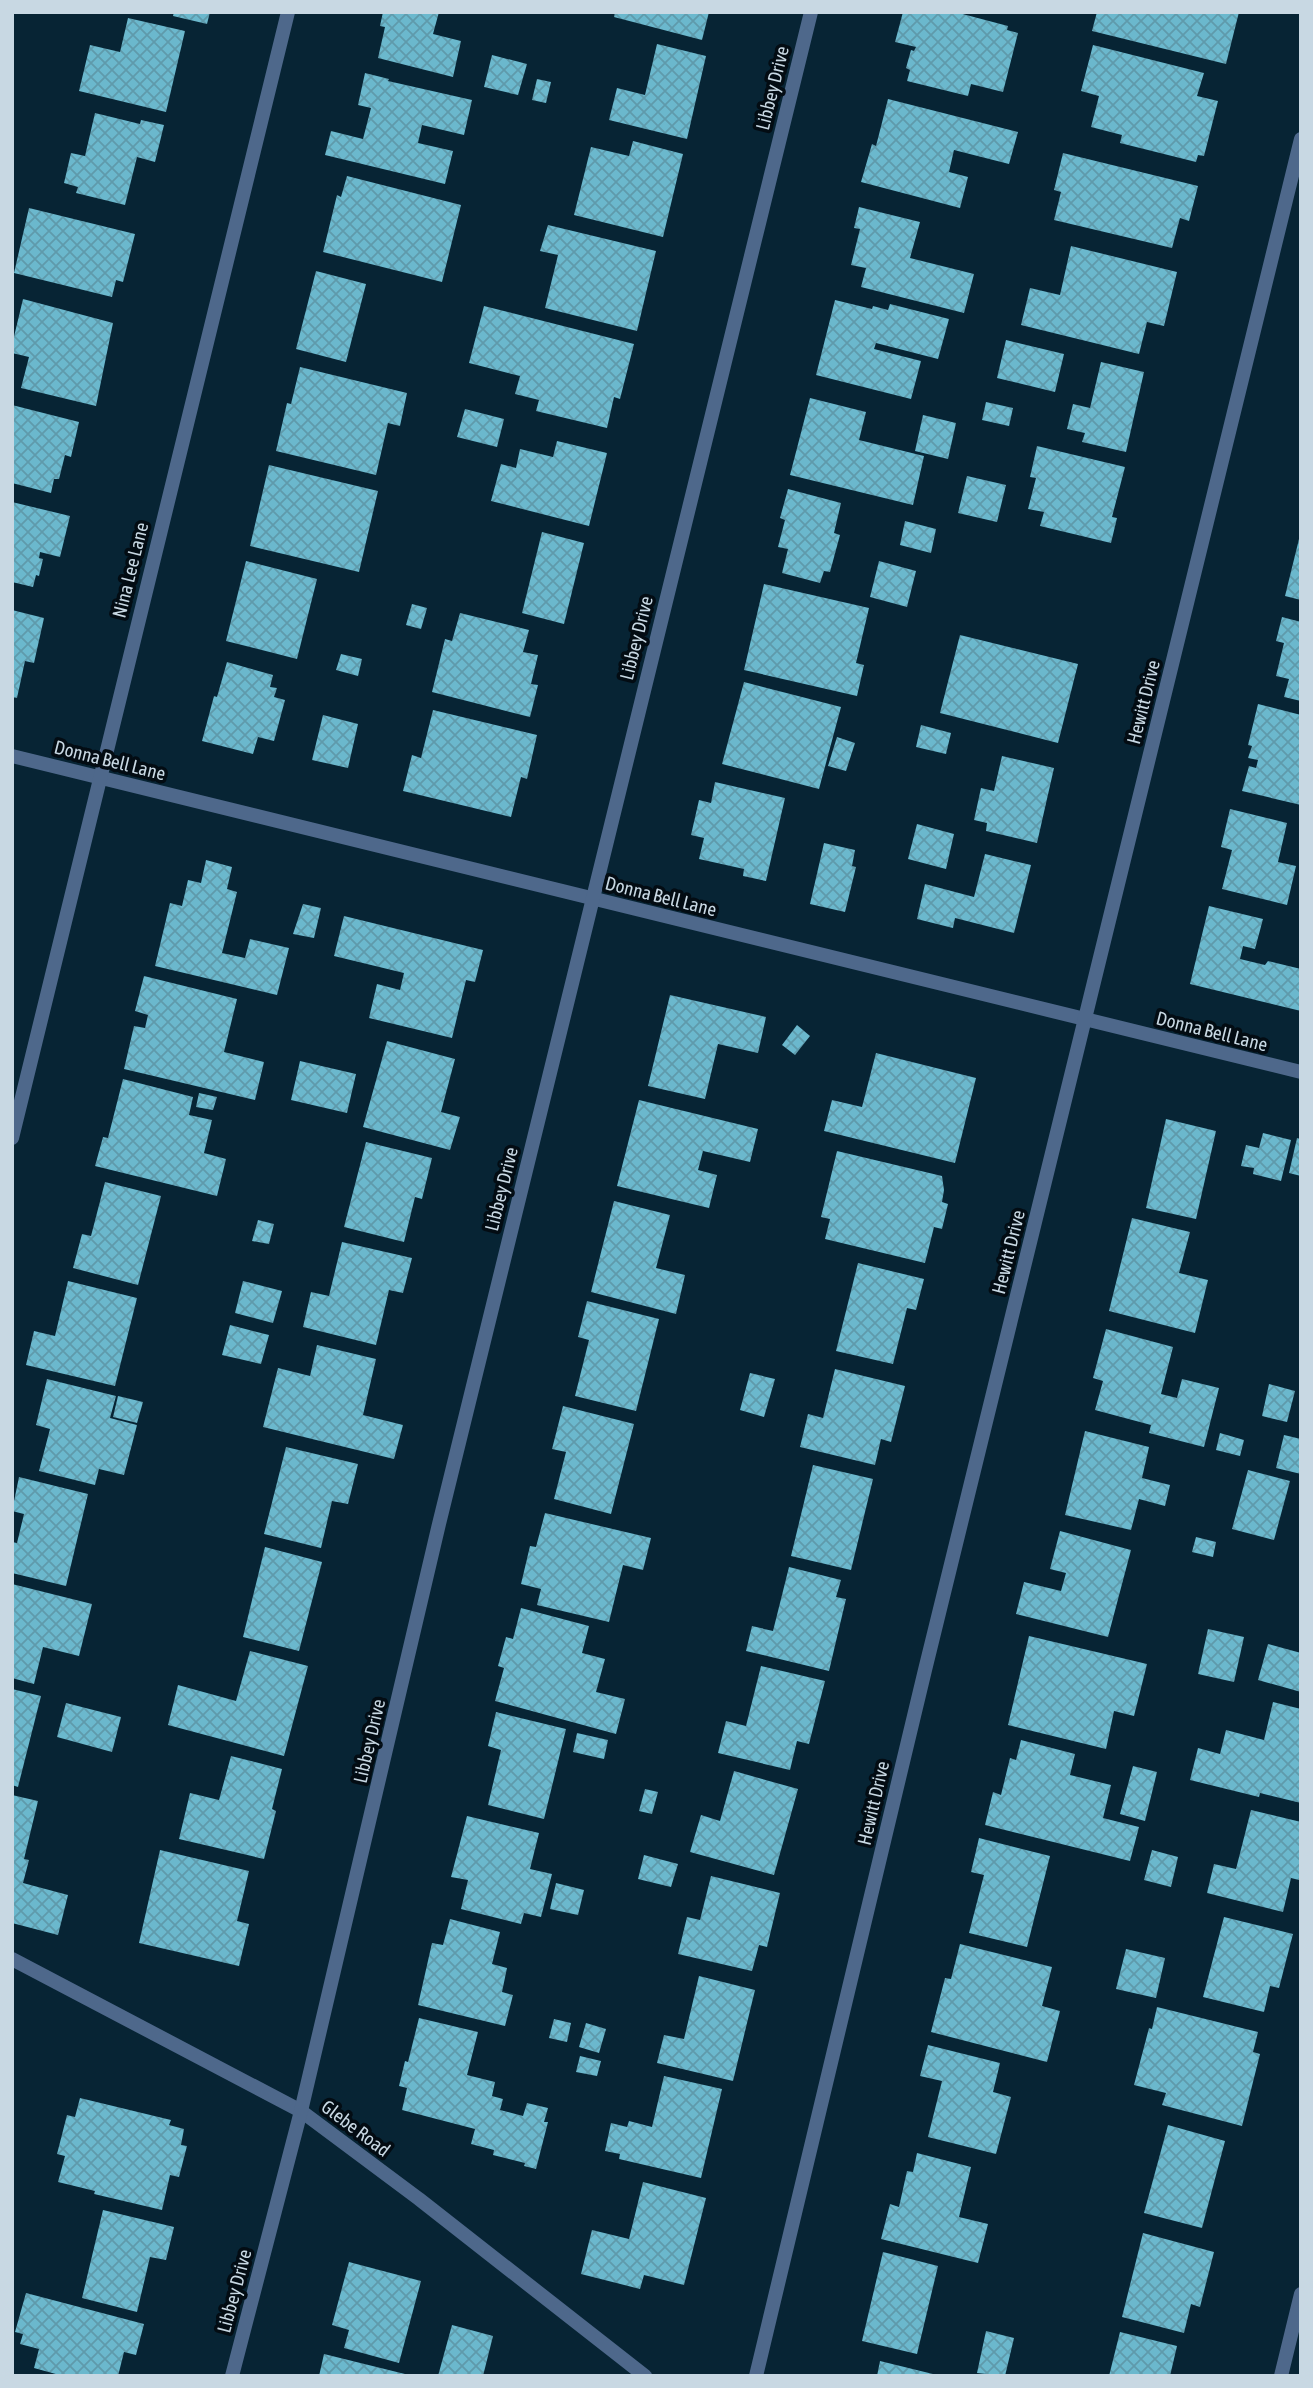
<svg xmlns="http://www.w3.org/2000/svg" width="1313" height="2388" viewBox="0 0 1313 2388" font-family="'Asap Condensed',sans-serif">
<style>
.building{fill:url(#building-cross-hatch)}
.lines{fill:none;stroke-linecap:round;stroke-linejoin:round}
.minor{stroke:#4e688b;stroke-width:14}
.labels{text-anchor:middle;stroke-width:7;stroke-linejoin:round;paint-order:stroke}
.street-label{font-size:19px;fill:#c8d8e3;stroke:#030c13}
</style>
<defs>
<pattern id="building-cross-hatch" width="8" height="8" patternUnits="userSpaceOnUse" patternTransform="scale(1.75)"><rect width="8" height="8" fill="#6bb8cd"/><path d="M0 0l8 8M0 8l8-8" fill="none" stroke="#5f9aab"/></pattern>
</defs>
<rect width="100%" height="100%" fill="#072434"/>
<!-- building -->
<g class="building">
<polygon points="174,12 210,12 207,24 173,16"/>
<polygon points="383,12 439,12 433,34 461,41 453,77 378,58 385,27 380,26"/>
<polygon points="615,12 709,12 702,40 614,17"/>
<polygon points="903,12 955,12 1008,26 1007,30 1018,33 1003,92 971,84 968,96 907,81 910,70 906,68 911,50 914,51 916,47 895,42"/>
<polygon points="1097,12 1239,12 1226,64 1092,31"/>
<polygon points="128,18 185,31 166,112 79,91 90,45 120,52"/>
<polygon points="657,44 706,56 687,139 609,120 617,88 645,95"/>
<polygon points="1093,45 1204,73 1197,96 1218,101 1204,156 1198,155 1196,162 1120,143 1122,135 1091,127 1099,96 1081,91"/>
<polygon points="492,55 527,64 518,95 484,87"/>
<polygon points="365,73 389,79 388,81 472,100 464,135 422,125 418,143 453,151 445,184 325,155 331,131 363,139 371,108 358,105"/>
<polygon points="537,79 551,82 546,103 532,100"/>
<polygon points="888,99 1018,132 1009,164 954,150 949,172 968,177 960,208 861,182 872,144 876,146"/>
<polygon points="95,113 140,124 141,120 164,125 155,162 137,157 125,205 76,193 78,187 64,183 71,153 85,156"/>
<polygon points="633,141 683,154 663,237 574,215 591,147 629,156"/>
<polygon points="1063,153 1198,186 1189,221 1180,218 1172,248 1054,220 1061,192 1054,190"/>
<polygon points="347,176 461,205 442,282 323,252 337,195 341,197"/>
<polygon points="859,207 920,222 910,258 974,274 964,313 861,287 866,268 851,265 860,229 854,228"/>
<polygon points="29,208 135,234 123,282 116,280 112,297 14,273"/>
<polygon points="548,225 656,251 637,331 545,308 558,255 540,251"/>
<polygon points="1071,246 1177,272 1164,326 1147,322 1139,354 1021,325 1030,288 1060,295"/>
<polygon points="316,271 366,284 346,362 296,349"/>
<polygon points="23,299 113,323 96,406 21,388 29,357 12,353 12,345"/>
<polygon points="835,300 872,309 873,306 888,310 890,304 949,319 938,359 876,343 874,349 921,361 911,399 816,375"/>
<polygon points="484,306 634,344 620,399 614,397 607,428 536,411 539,400 515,394 520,376 469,363"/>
<polygon points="1006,340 1064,354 1055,392 997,378"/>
<polygon points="1101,362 1144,372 1126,452 1082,442 1085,433 1067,429 1073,404 1090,408"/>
<polygon points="300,367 407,393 400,426 388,423 376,475 276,451 287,403 291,404"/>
<polygon points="810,398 866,412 859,440 924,456 913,505 790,475"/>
<polygon points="986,402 1013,408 1009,426 982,420"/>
<polygon points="12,405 79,422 71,457 65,455 59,479 54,479 51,493 12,483"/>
<polygon points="465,409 504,419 497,447 457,437"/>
<polygon points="923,415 956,423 948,459 915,451"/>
<polygon points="557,441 607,453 589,526 491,501 501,464 516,468 520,449 553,457"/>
<polygon points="1037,446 1125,467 1112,517 1117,518 1111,543 1040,526 1044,512 1028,509 1036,478 1030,477"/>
<polygon points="269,465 378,491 359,572 250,546"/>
<polygon points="967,476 1006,485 997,522 958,513"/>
<polygon points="788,489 841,503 834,533 840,535 830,572 824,571 820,583 782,573 788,549 778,547 785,520 780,518"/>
<polygon points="12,502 70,516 60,557 40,552 39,558 43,559 39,576 36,575 33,587 12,582"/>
<polygon points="905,521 936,529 931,553 900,545"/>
<polygon points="542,532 584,543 564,624 522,613"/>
<polygon points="1300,535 1301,535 1301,600 1285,596"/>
<polygon points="246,561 317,579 297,659 226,641"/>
<polygon points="879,561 916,571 907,607 870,597"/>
<polygon points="764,584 869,608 856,663 864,665 857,696 744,670"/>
<polygon points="412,604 427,608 421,629 406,625"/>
<polygon points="12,610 44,618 34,663 25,661 17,698 12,697"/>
<polygon points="460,613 529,630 523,652 538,655 531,684 538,685 530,717 432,692 445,639 452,641"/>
<polygon points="1282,617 1301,622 1301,701 1284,697 1289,679 1276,676 1284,643 1276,641"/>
<polygon points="960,635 1078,664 1058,743 940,713"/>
<polygon points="341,654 362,659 358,676 336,670"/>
<polygon points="227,662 273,675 270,687 277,688 274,697 285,700 274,741 258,737 253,754 202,741 214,696 217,697"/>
<polygon points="744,682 841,707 819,789 722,764"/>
<polygon points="1258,704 1301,715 1301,805 1242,791 1249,766 1256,768 1258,760 1248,758 1252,746 1248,745"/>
<polygon points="433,710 537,735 527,779 521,777 511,817 403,791 412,755 421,758"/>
<polygon points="323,715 358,724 348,768 312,760"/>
<polygon points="921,725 951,733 946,754 916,747"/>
<polygon points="837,737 855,743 846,771 828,766"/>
<polygon points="1002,756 1054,768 1037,843 986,831 987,823 974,820 981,788 994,791"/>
<polygon points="715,782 785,798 766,881 743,876 744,869 699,859 704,838 691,835 699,800 711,803"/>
<polygon points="1230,809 1287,823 1278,862 1296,866 1287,905 1222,889 1232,850 1221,847"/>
<polygon points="917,824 954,834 946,869 908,859"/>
<polygon points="824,843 855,850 852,866 856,867 845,912 810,904"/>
<polygon points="985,854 1031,865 1014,933 955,918 953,928 917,919 925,884 974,897"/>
<polygon points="206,860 232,867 227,889 237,892 222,953 245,958 250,939 289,948 277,995 155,966 170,903 182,906 188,880 201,883"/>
<polygon points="303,904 321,908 314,938 293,934"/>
<polygon points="1209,906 1263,919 1255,949 1243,946 1240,959 1265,965 1268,961 1301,969 1301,1011 1190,984"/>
<polygon points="344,916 483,950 475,982 466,980 452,1038 369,1018 377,984 400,990 404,973 334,956"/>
<polygon points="144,976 237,999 224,1052 264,1062 255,1100 124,1069 134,1026 145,1028 148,1015 135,1011"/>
<polygon points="670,995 766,1017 758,1053 718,1044 705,1099 648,1086"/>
<polygon points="797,1025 810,1036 795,1055 782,1045"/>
<polygon points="387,1041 455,1059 441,1112 460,1117 450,1150 363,1127"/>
<polygon points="876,1053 976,1078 955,1163 824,1131 832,1100 862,1107"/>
<polygon points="300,1061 356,1074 347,1113 291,1100"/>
<polygon points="123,1079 193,1097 189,1115 212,1120 204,1153 226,1159 217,1196 95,1166 103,1137 108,1138"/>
<polygon points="199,1093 217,1097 213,1110 196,1107"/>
<polygon points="639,1100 758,1129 750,1162 703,1151 698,1170 717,1175 709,1208 617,1186"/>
<polygon points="1166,1119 1216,1131 1196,1219 1146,1208"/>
<polygon points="1263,1133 1291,1140 1281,1181 1253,1174 1254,1168 1241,1166 1246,1145 1259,1148"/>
<polygon points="1297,1138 1301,1139 1301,1176 1289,1173"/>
<polygon points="366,1142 432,1158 422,1199 415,1197 404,1242 344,1227"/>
<polygon points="837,1151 942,1176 944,1190 942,1202 948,1204 942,1229 934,1227 925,1263 825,1239 830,1219 821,1217"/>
<polygon points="105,1182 161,1196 138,1285 73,1268 82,1234 91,1236"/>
<polygon points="614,1201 670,1215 656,1268 685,1275 676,1314 591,1292"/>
<polygon points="1132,1218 1190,1232 1179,1273 1208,1280 1195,1333 1109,1311"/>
<polygon points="258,1220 274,1224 269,1244 252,1241"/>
<polygon points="342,1242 412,1258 403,1293 389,1290 376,1345 303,1327 311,1292 329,1296"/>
<polygon points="858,1263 924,1279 916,1310 907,1308 893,1364 836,1351"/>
<polygon points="68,1281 137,1298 115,1386 26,1365 34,1331 55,1336"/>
<polygon points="243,1281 282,1291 273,1323 235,1313"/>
<polygon points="587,1301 659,1319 636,1411 575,1396 589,1340 578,1337"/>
<polygon points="230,1325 269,1335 261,1364 222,1355"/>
<polygon points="1106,1329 1173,1347 1161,1394 1177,1398 1182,1379 1219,1388 1204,1447 1149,1433 1151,1425 1095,1410 1103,1381 1093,1378"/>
<polygon points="317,1345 376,1359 363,1415 403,1425 394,1459 263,1427 278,1368 310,1376"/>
<polygon points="835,1369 905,1386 891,1442 881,1439 875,1465 800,1447 808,1414 823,1418"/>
<polygon points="750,1373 775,1379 764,1417 740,1410"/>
<polygon points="47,1379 116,1396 110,1418 137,1425 124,1475 99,1469 95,1485 39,1471 50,1429 36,1425"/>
<polygon points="1269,1384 1295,1391 1287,1422 1262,1416"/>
<polygon points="118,1396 143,1402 137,1423 113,1417"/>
<polygon points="563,1406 634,1424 611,1514 554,1499 566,1452 552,1449"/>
<polygon points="1085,1431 1149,1447 1142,1478 1170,1485 1165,1506 1139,1499 1131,1530 1065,1515"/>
<polygon points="1220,1433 1244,1440 1240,1456 1216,1450"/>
<polygon points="1284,1435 1301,1439 1301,1474 1276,1468"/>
<polygon points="286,1447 358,1464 348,1504 332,1501 321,1548 264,1534"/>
<polygon points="813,1465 873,1479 851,1570 791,1556"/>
<polygon points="1248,1470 1290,1481 1274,1540 1232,1529"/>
<polygon points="19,1477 88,1494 66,1586 12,1573 12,1542 17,1543 24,1514 12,1511"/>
<polygon points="545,1513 651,1538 643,1570 623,1565 609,1622 537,1605 541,1589 521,1584 530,1546 536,1547"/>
<polygon points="1060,1531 1131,1550 1108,1637 1016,1614 1024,1582 1061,1591 1066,1573 1050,1569"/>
<polygon points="1196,1537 1216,1542 1213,1557 1192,1552"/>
<polygon points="265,1547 322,1562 299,1651 243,1637"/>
<polygon points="789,1567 841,1580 836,1597 846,1599 829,1671 746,1651 752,1626 773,1631"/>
<polygon points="12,1584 92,1604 79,1656 43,1647 34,1684 12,1678"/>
<polygon points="521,1608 589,1626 582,1653 605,1659 596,1692 625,1699 616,1734 495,1701 504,1668 498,1666 506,1637 513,1639"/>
<polygon points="1208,1629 1244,1637 1234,1682 1198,1674"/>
<polygon points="1029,1636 1147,1664 1134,1716 1114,1711 1106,1749 1008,1725"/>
<polygon points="1268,1644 1301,1653 1301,1692 1258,1680"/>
<polygon points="250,1651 308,1666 284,1756 168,1725 178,1685 236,1701"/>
<polygon points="761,1666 825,1681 809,1744 797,1741 790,1770 718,1753 726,1721 746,1726"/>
<polygon points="12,1689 41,1696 18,1787 12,1785"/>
<polygon points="1273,1702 1301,1709 1301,1803 1260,1793 1259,1797 1190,1780 1198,1748 1220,1754 1226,1730 1264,1740"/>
<polygon points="66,1703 121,1717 112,1752 57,1737"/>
<polygon points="496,1712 566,1729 544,1819 488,1805 501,1750 488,1746"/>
<polygon points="577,1733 608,1740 604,1759 573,1752"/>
<polygon points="1021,1740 1075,1754 1070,1775 1111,1785 1103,1818 1139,1827 1130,1861 985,1825 993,1792 1001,1795 1010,1758 1016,1760"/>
<polygon points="231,1756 282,1769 272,1809 276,1811 264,1859 179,1839 190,1793 219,1800"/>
<polygon points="1133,1766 1157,1772 1145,1821 1120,1814"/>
<polygon points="734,1771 798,1789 774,1875 690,1852 701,1815 720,1821"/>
<polygon points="645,1789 658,1792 652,1814 639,1811"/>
<polygon points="12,1795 38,1801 24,1859 29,1860 23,1883 68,1895 58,1935 12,1923"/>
<polygon points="1251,1810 1301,1822 1301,1872 1299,1880 1291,1878 1283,1912 1207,1893 1214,1864 1236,1869"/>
<polygon points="467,1816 539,1833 530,1869 552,1874 541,1917 524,1913 521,1924 461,1909 468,1880 451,1877"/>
<polygon points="979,1838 1050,1856 1027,1947 969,1933 984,1875 971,1872"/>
<polygon points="160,1850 249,1871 237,1921 249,1924 239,1966 139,1943"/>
<polygon points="1152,1850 1178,1857 1171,1887 1144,1880"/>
<polygon points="644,1855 678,1864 671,1887 638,1879"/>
<polygon points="711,1876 780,1893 767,1947 759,1945 752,1971 678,1954 687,1917 700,1920"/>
<polygon points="556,1883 584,1890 578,1915 550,1909"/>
<polygon points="1224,1917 1293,1934 1279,1988 1270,1986 1264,2012 1203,1997"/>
<polygon points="450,1919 500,1932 492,1964 507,1968 502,1992 513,1995 505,2026 418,2005 432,1943 443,1945"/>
<polygon points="960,1944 1052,1967 1042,2006 1060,2011 1047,2062 931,2032 945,1978 951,1979"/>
<polygon points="1126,1949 1165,1958 1156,1998 1116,1989"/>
<polygon points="699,1976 755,1990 733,2081 657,2063 664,2035 684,2039"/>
<polygon points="1157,2007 1258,2032 1253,2052 1260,2054 1242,2126 1162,2105 1166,2093 1134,2085 1149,2028 1152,2029"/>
<polygon points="419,2018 478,2032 467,2075 495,2082 492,2096 503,2099 500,2110 523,2116 527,2103 548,2108 544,2122 548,2122 536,2169 524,2166 525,2163 493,2155 494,2150 471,2144 475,2129 402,2110 407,2088 399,2086 405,2061 408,2062"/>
<polygon points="554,2019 571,2023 567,2042 549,2038"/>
<polygon points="586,2023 606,2029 599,2053 579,2047"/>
<polygon points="928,2045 1000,2063 993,2092 1011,2097 996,2154 928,2137 942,2081 920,2076"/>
<polygon points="580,2056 601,2061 597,2076 576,2072"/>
<polygon points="664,2076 722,2089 701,2178 619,2159 620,2154 605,2151 611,2123 627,2127 629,2121 652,2127"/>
<polygon points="80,2098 171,2120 169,2125 184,2129 181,2145 187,2146 179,2177 170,2175 162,2210 94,2194 95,2191 58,2182 65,2156 57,2154 67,2115 75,2117"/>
<polygon points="1168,2125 1225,2141 1202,2228 1144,2213"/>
<polygon points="917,2153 971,2167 959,2217 988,2224 978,2263 881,2239 890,2204 899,2207 907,2171 913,2172"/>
<polygon points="643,2182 706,2198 684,2285 644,2275 640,2289 581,2274 592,2230 629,2239"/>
<polygon points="103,2210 174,2227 166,2260 150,2257 137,2312 82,2298"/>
<polygon points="1143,2233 1214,2252 1200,2307 1191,2304 1184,2333 1122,2317"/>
<polygon points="883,2252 938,2266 917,2354 862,2341"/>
<polygon points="349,2262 421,2281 399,2363 344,2348 349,2330 332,2325"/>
<polygon points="26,2293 144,2324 136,2355 124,2352 118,2376 63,2376 34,2368 39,2349 20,2344 23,2334 15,2332"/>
<polygon points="452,2325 493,2336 483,2376 438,2376"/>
<polygon points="986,2331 1014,2338 1005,2376 977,2373"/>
<polygon points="1120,2332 1177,2346 1170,2376 1109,2376"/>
<polygon points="324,2354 409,2375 409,2376 319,2376"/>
<polygon points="880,2361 937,2375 937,2376 877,2376"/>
</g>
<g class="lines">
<!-- minor -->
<g class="minor">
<polyline points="12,756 1301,1072"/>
<polyline points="12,1138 288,12"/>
<polyline points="12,1959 301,2111 419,2199 645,2376"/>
<polyline points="232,2376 301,2111 439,1524 811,12"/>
<polyline points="756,2376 925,1670 1301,139"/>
<polyline points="1281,2376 1301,2294"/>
</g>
</g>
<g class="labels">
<!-- street labels -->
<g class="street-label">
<text transform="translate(772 88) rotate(-76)" y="7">Libbey Drive</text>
<text transform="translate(130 570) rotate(-76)" y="7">Nina Lee Lane</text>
<text transform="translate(636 638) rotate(-76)" y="7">Libbey Drive</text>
<text transform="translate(1143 702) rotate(-76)" y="7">Hewitt Drive</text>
<text transform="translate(110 760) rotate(14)" y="7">Donna Bell Lane</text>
<text transform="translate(661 896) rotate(14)" y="7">Donna Bell Lane</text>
<text transform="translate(1212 1031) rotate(14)" y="7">Donna Bell Lane</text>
<text transform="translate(501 1189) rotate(-76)" y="7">Libbey Drive</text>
<text transform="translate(1008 1252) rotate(-76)" y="7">Hewitt Drive</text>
<text transform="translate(369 1741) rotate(-77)" y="7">Libbey Drive</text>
<text transform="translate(873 1803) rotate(-77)" y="7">Hewitt Drive</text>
<text transform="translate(356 2128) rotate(37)" y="7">Glebe Road</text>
<text transform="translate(234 2291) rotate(-75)" y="7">Libbey Drive</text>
</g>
</g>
<!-- border -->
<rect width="1313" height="2388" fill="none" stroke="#c8d8e3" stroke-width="28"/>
</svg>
